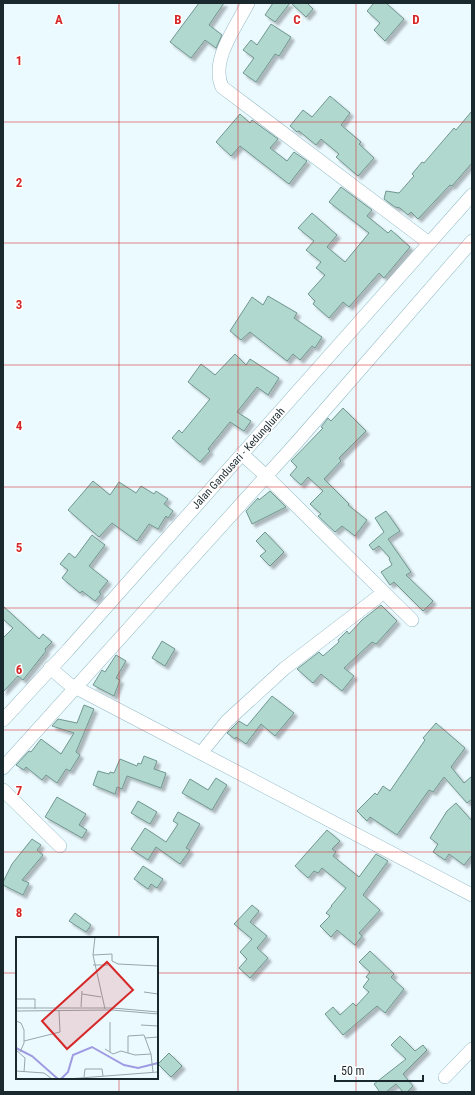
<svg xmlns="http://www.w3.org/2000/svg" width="475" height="1095" viewBox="0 0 475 1095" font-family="'Roboto Condensed',sans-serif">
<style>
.building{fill:#b0d8cf;stroke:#70968f;filter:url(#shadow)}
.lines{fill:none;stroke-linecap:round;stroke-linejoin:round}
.minor-casing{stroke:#93b9c4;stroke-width:14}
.minor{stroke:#fff;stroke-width:13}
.grid{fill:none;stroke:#d62828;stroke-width:1;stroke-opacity:0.55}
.labels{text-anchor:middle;stroke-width:3;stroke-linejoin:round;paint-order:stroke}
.street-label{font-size:11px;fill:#1a292d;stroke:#fff}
.inset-river{fill:none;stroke:#9e9be2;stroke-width:2}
.inset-road{fill:none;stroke:#97a6ab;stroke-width:1}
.view{fill:#d62828;fill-opacity:0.15;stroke:#d62828;stroke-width:2}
.inset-edge{fill:none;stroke:#1a292d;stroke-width:2}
.grid-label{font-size:13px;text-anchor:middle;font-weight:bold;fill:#d62828;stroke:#fff;stroke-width:3;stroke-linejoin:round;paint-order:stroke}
</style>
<defs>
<filter id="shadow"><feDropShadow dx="3.5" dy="3.5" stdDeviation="1" flood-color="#0004"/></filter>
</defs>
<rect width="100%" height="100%" fill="#ebfaff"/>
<!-- building -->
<g class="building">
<polygon points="199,3 224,3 209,25 222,35 216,48 205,40 191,58 170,42"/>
<polygon points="273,3 290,3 275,22 265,15"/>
<polygon points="291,3 307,3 313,9 306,17"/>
<polygon points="374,3 386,3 404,19 385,41 374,30 380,23 367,11"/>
<polygon points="271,24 291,37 279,56 275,54 256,82 243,73 254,58 243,50 251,40 257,45"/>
<polygon points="330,96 350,113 341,125 361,142 359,144 374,158 358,176 336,157 339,154 321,139 316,145 299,131 297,132 290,126 303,110 312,117"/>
<polygon points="472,111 472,163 452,186 450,185 418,219 411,212 408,215 400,208 395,207 384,199 386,191 399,193 414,176 412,174 422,162 424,163 454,128 456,130"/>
<polygon points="240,114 250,123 252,120 278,139 270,148 287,161 294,152 307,161 289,184 240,146 231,156 216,142"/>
<polygon points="341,187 372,210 367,216 388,233 391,230 410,247 384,278 379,273 349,307 343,302 329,318 313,304 315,301 308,294 325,275 316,268 321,262 306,250 314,241 298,228 312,213 337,235 327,247 345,262 369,233 329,202"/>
<polygon points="268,296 297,313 294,318 322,337 315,348 312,346 300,360 293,354 287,361 250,332 241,340 230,331 252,297 263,305"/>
<polygon points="235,354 246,365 250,359 279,378 268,395 257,387 237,412 251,421 244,431 230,422 208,449 210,451 200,462 172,438 179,430 182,433 210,399 188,382 201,364 215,375"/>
<polygon points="343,408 366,431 339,458 341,461 324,479 349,504 348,505 367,520 355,536 342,526 335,532 318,516 321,514 310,504 323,491 308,477 301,485 290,475 297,467 291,461 323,428 321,427 328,418 331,421"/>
<polygon points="93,481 110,495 119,482 136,493 141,486 154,494 156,491 168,499 164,504 173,511 168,518 166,516 158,529 149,524 137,541 112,523 99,537 68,510"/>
<polygon points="270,491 286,507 252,524 246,511 258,498 259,500"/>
<polygon points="386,511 400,531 388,539 411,572 406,575 433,601 423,611 394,582 390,585 381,572 392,565 389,559 390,558 379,546 373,550 369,545 384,532 375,518"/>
<polygon points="265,532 284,552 270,566 260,556 266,551 256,541"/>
<polygon points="92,535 105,545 89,566 108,581 99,592 101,594 95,601 82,591 80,593 62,578 68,570 60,564 69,553 75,558"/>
<polygon points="381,605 397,621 376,644 372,642 344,668 354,676 342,691 321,674 313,683 297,669 319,652 323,656 339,642 338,640 347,631 349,634 362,620"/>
<polygon points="3,606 39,639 43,634 52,642 45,649 46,651 23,680 18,676 3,692 3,638 13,628 3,619"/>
<polygon points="162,641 175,649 165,666 152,658"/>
<polygon points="116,655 126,661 116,678 120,680 114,696 93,685 102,670 105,672"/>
<polygon points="272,696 294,713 275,736 261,724 246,744 236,737 235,739 227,733 239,721 247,726"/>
<polygon points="84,705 94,709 76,752 80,755 70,771 66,769 57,783 46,775 42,780 26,767 24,770 16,765 29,751 31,752 41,739 61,754 74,733 52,726 58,719 77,723"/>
<polygon points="436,723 465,748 451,767 464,783 472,776 472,799 467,803 444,777 433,792 429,790 397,835 370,817 367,821 357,811 375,793 377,795 383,786 390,791 425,740 423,738"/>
<polygon points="144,756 157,761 154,769 166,773 161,788 127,776 122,789 117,787 115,794 93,785 98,771 109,774 110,772 114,773 120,759 137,766 138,763 141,764"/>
<polygon points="216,778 227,785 212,810 182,793 190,779 208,790"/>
<polygon points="57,797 86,814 79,825 87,830 82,838 45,817"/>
<polygon points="138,801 157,812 150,824 131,813"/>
<polygon points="456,803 472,821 472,855 464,865 449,854 445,860 433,852 438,844 430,838 447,811"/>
<polygon points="178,812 200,824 186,848 190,850 180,864 156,847 148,860 131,849 145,828 166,842 178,824 173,821"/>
<polygon points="327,830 340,841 332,849 336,852 333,856 359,877 376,854 388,861 363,895 380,910 359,933 362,936 355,945 337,930 331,937 320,926 330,916 326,913 332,906 331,906 346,888 322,868 318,873 314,871 308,878 295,866"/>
<polygon points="32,839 41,845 37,850 43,855 22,880 29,883 23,895 3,885 3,882 12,864"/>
<polygon points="143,866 163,879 157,888 151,884 148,889 134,879"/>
<polygon points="252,905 259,911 250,922 267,936 257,948 268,958 250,978 239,968 247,959 240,952 252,939 234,924"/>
<polygon points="75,913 91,925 86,932 69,921"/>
<polygon points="370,951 394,974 391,977 404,989 385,1013 377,1006 343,1035 325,1014 333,1007 340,1015 353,1003 356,1006 369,992 363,987 369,979 366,977 370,972 359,962"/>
<polygon points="400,1036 415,1051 423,1045 427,1050 403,1074 413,1086 407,1092 403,1092 396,1084 386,1092 380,1092 374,1084 406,1059 391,1045"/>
<polygon points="169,1053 182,1066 171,1077 158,1064"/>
</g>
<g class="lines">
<defs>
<g id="minor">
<path d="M248 3C236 27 210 60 222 87L429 243"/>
<polyline points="242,454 266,476 412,620"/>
<polyline points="50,668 69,684 472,895"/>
<polyline points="3,720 68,650 472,195"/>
<polyline points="201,753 227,721 285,668 383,593"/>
<polyline points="3,768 297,442 472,241"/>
<polyline points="3,790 60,846"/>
<polyline points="445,1077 472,1049"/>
</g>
</defs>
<!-- minor casing -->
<use href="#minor" class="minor-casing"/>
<!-- minor -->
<use href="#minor" class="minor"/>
</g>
<!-- grid -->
<path class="grid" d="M119 3V938M238 3V1092M356 3V1092M3 122H472M3 243H472M3 365H472M3 487H472M3 608H472M3 730H472M3 852H472M3 973H17M157 973H472M119 1078V1092"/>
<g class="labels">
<!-- street labels -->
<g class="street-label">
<text transform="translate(238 458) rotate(-48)" y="4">Jalan Gandusari - Kedunglurah</text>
</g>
</g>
<!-- overview -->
<g transform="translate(16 937)">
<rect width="142" height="142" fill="#ebfaff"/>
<path class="inset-river" d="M0 111 16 119 42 142M45 142 52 135 57 118 76 110 108 128 122 131 142 126"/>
<path class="inset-road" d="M79 0 77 18 96 17V24L102 27 142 29M77 18 89 72M77 28H92M128 55 142 57M66 57 85 60M0 62H19V72M65 70 66 54M0 71H97L142 75M0 74 96 73 142 77M0 84 5 86 8 93V106L4 115M125 88 142 89M129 101 142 100M8 104 44 95 43 74M89 112 97 117 105 114 119 118 135 117M0 113 9 121 8 135M94 115V85M112 116V99L128 98 135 117 137 135M0 134 28 136 36 142M68 140 69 132H86L87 139M51 142 142 135"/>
<path class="view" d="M91 25 117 53 51 112 26 84Z"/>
<rect width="142" height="142" class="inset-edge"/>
</g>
<g class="grid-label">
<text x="59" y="24">A</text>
<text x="178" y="24">B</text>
<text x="297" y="24">C</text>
<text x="416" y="24">D</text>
<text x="19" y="65">1</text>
<text x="19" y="187">2</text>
<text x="19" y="309">3</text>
<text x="19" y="430">4</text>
<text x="19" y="552">5</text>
<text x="19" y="674">6</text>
<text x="19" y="795">7</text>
<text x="19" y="917">8</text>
</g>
<!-- border -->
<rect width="475" height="1095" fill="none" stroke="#1a292d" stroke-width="8"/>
<!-- scale -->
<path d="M335 1075v6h88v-6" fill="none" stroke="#1a292d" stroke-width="2"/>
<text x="341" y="1075" font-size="12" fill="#1a292d" stroke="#ffffff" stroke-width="3" paint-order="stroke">50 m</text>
</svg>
